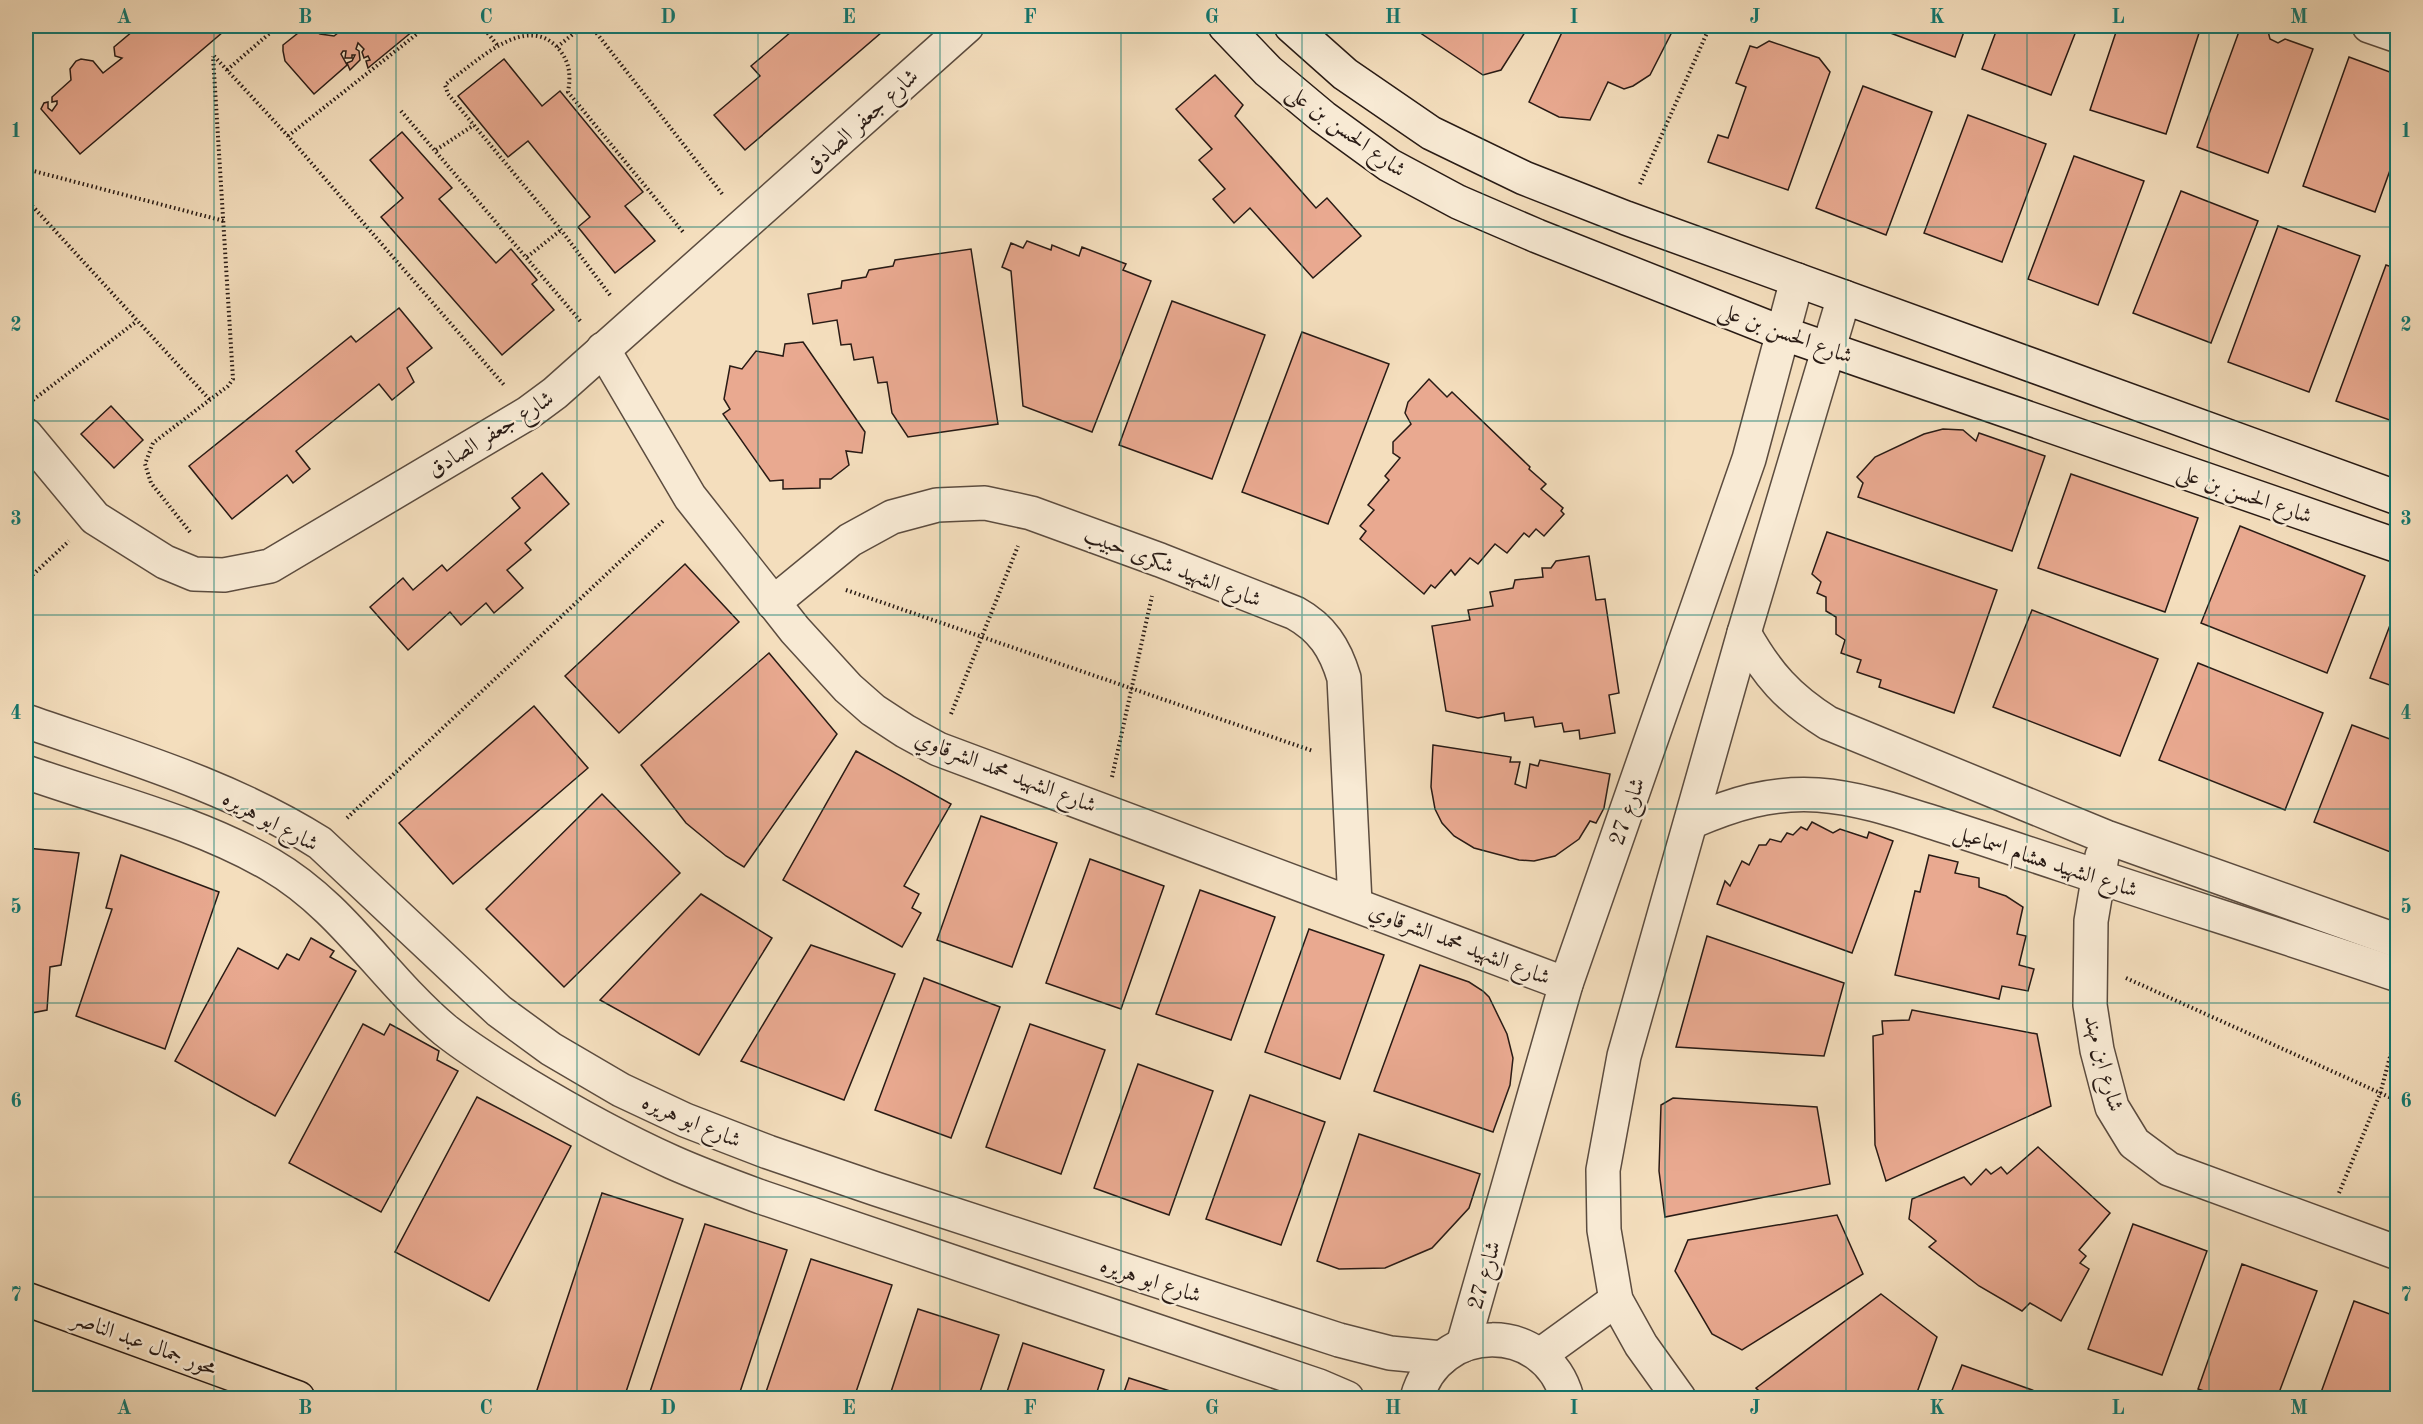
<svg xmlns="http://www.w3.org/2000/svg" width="2423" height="1424" viewBox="0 0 2423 1424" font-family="'Old Standard TT',Amiri,serif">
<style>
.building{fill:#e9a990;stroke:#291b15;stroke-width:1.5}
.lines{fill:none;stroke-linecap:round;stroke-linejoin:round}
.street-casing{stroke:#5c4c3f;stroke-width:36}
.secondary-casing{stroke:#291b15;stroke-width:36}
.primary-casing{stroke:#291b15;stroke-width:36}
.path{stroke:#291b15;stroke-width:4;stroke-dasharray:1.5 3;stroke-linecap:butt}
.street{stroke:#f8ead4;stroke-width:33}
.secondary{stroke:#f8ead4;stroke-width:33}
.primary{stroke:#f4debd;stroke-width:33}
.grid{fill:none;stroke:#0f766e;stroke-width:1.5;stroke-opacity:0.55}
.labels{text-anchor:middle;stroke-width:5;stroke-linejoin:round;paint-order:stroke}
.street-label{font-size:22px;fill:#291b15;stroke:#f8ead4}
.neatline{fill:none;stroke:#0f766e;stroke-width:2}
.grid-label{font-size:20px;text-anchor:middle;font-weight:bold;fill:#0f766e}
</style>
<rect width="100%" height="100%" fill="#f4debd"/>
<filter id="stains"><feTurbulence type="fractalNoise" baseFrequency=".00333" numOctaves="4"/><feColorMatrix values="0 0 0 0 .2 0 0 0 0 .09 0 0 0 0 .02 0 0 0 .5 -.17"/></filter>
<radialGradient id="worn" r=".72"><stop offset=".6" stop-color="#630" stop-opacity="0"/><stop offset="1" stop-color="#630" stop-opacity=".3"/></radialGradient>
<!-- building -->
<g class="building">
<polygon points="139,26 150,26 154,30 160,26 230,26 80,154 41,109 44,103 48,102 48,108 52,111 57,104 57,101 52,102 52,97 71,80 70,69 76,61 81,59 93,61 103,73 122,58 115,56 114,47"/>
<polygon points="307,26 320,34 334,36 347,26 419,26 368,68 366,61 370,60 368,56 364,58 362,52 364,49 358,43 356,49 359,51 360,60 350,70 347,63 352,61 355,55 352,55 352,58 345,58 346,51 343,51 341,54 347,65 314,94 285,61 283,51 283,45"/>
<polygon points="798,26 889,26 745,150 714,115 760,76 751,66"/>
<polygon points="1410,26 1529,26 1501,70 1483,75"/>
<polygon points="1565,26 1675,26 1650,75 1633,86 1624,89 1608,82 1590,120 1559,117 1529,102"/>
<polygon points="1887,26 1966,26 1955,57 1885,31"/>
<polygon points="1998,26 2078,26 2051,95 1982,69"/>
<polygon points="2118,26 2201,27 2166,134 2090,110"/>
<polygon points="2241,26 2253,26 2268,31 2270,39 2278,43 2285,39 2313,49 2268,173 2197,147"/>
<polygon points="1769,41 1819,58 1830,72 1788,190 1708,162 1718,135 1728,138 1746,87 1736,83 1750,46 1757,48"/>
<polygon points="2349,57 2398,75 2398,148 2375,212 2303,186"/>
<polygon points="504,59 542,106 560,91 643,192 625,206 655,241 615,273 578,227 590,217 528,141 508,157 458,96"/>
<polygon points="1215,75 1243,105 1235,116 1316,208 1327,198 1361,236 1313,278 1250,208 1234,223 1213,199 1225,189 1199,160 1212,149 1176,109"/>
<polygon points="1863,86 1932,112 1886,235 1816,208"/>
<polygon points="1968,115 2046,144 2002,262 1924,233"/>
<polygon points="402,132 452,188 439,199 496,263 511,249 537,280 532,284 554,310 502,355 381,217 403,198 370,160"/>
<polygon points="2074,156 2144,181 2098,305 2028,279"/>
<polygon points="2181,191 2258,221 2211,343 2133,313"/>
<polygon points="2278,226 2360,256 2309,392 2228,362"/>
<polygon points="1027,241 1051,250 1052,245 1079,256 1082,247 1126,264 1123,270 1151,281 1092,432 1023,406 1011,271 1002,267 1011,243 1023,248"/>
<polygon points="971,249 998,424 908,437 892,413 887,382 878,383 873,357 854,360 851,344 841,345 837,320 813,324 808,294 841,288 842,281 866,277 869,270 893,266 895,260"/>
<polygon points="2386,265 2398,269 2398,423 2336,401"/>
<polygon points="1172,301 1265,335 1212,479 1119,445"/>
<polygon points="399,308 432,348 407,368 414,382 392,400 379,384 296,451 310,469 293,483 287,475 232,519 189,466 351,336 356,342"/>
<polygon points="1302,332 1389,364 1328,524 1242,492"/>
<polygon points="803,342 865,432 862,453 846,451 849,465 831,479 820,479 820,488 783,489 783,480 770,481 723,414 730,409 724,399 730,366 742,369 756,351 783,356 785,344"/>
<polygon points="1429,379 1447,397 1452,392 1530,467 1529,469 1546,484 1541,489 1563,508 1561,511 1564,514 1544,536 1536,529 1529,537 1524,533 1507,553 1495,544 1478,564 1470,558 1455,575 1451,570 1435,588 1431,585 1424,594 1360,539 1366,531 1360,526 1374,510 1368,505 1389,480 1385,476 1400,458 1393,453 1393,442 1411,424 1405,413 1408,402"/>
<polygon points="111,406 143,440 114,468 81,434"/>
<polygon points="1943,429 1963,430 1976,441 1979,433 2045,456 2012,551 1858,497 1863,483 1857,477 1875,457 1924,434"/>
<polygon points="542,473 569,504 525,543 531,550 507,570 523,588 494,613 486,603 461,625 450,612 408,650 370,607 403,578 413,590 442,565 447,571 520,508 512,498"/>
<polygon points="2071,474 2198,518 2165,612 2038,568"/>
<polygon points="2240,526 2365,576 2327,673 2201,623"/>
<polygon points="1827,532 1997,590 1954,713 1879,687 1881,680 1857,672 1861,660 1841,653 1845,640 1836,634 1836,617 1826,611 1826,597 1817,593 1821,582 1812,574"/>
<polygon points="1589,556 1596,600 1605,599 1619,693 1609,695 1615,733 1580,739 1579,730 1564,732 1562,723 1535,727 1533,717 1505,721 1504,713 1478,718 1446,711 1432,626 1470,620 1468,610 1493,606 1490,592 1513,588 1515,580 1543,577 1542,568 1551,568 1556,561"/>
<polygon points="685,564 739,622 619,733 565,676"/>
<polygon points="2398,604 2398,688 2370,678"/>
<polygon points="2032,610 2158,659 2120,756 1993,707"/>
<polygon points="769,653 837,734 744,867 726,856 686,823 641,765"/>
<polygon points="2198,663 2323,713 2285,810 2159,760"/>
<polygon points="534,706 588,768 453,884 399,823"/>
<polygon points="2352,725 2398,742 2398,855 2314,822"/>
<polygon points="1433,745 1511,757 1510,762 1520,762 1515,784 1526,788 1530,764 1538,766 1540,760 1610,774 1604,808 1596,823 1590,821 1579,839 1555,856 1534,861 1519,860 1474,848 1454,836 1442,823 1435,809 1431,787"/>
<polygon points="856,751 951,804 904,886 919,894 912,908 921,913 902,947 783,880"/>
<polygon points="602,794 680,873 564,987 486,909"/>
<polygon points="981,816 1057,843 1012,967 937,940"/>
<polygon points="1812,822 1833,833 1840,829 1867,838 1869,832 1893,841 1852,953 1717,904 1725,881 1730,886 1742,861 1749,865 1759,845 1766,845 1770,839 1781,842 1787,833 1793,835 1801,827 1807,830"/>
<polygon points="26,848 79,853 61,965 50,967 47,1010 26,1014"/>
<polygon points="121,855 219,892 165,1049 76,1016 112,909 106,908"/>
<polygon points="1929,855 1958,862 1955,873 1979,878 1979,887 2006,896 2023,907 2017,934 2026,936 2019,965 2034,969 2028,991 2002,986 1999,999 1895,975 1915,891 1920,892"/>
<polygon points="1090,859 1164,886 1121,1009 1046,983"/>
<polygon points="1200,890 1275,917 1231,1040 1156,1014"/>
<polygon points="701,894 772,938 699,1055 600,1000"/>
<polygon points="1309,929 1384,955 1340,1079 1265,1052"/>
<polygon points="1707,936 1844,983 1824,1056 1676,1047"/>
<polygon points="311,938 334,951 330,957 356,971 275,1116 175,1061 238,948 278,969 287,954 299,960"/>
<polygon points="811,945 895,974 844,1100 741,1061"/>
<polygon points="1420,965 1469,982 1483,991 1489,997 1507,1034 1513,1058 1510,1085 1493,1132 1374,1091"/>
<polygon points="924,978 1000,1007 951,1138 875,1110"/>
<polygon points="1912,1010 2037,1034 2051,1106 1886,1181 1875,1145 1873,1036 1883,1034 1882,1021 1909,1020"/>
<polygon points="363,1024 384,1035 390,1024 439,1051 437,1060 458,1071 381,1212 289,1163"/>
<polygon points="1030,1024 1105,1050 1061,1174 986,1147"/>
<polygon points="1138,1064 1213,1091 1169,1215 1094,1188"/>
<polygon points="1250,1095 1325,1122 1281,1245 1206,1219"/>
<polygon points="477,1097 571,1146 489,1301 395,1252"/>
<polygon points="1673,1098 1817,1107 1830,1184 1665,1217 1659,1171 1661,1105"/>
<polygon points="1359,1134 1480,1174 1469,1208 1432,1248 1385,1268 1339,1269 1317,1261"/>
<polygon points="2038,1147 2110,1213 2079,1250 2086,1256 2080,1263 2089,1269 2061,1321 2030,1303 2022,1311 1979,1286 1929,1247 1936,1241 1909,1219 1912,1199 1964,1177 1971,1185 1986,1169 1991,1174 2001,1167 2007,1174"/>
<polygon points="602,1193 683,1219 624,1398 554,1398 536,1393"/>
<polygon points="1837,1215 1863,1274 1742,1350 1712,1334 1675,1271 1688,1240"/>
<polygon points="705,1224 787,1250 738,1398 648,1398"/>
<polygon points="2133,1224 2207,1251 2162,1375 2088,1349"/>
<polygon points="811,1259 892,1285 854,1398 764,1398"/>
<polygon points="2242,1264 2317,1291 2277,1398 2225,1398 2198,1389"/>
<polygon points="1881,1294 1937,1337 1915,1398 1766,1398 1756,1388"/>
<polygon points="2354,1301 2398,1317 2398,1398 2319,1398"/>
<polygon points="918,1309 999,1335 978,1398 889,1398"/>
<polygon points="1023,1343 1104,1370 1095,1398 1005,1398"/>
<polygon points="1962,1365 2035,1391 2033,1398 1949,1398"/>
<polygon points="1129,1378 1192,1398 1122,1398"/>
</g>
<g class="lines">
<defs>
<g id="street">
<polyline points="2369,26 2398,36"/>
<polyline points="603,349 690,497 795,630 848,688 873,710 905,731 938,749 1566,984"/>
<polyline points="26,435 95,518 165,562 194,574 224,575 270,566 528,413 555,393 967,26"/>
<path d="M773 603 850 540 892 517 937 505 985 503 1031 513 1160 560 1295 613C1322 628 1335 648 1344 678L1355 903"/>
<path d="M1744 633C1767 674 1788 698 1828 723L2106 837 2398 941"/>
<path d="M26 721C126 756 230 786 320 843L499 1011 551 1049 621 1090 685 1120 768 1152 876 1189 1339 1340 1390 1353 1442 1358"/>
<path d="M26 772C108 801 195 821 271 865 343 907 383 978 445 1030 470 1050 498 1067 524 1083 572 1112 621 1139 672 1162 701 1175 731 1186 761 1197L1319 1386 1347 1398"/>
<path d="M1691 822C1733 804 1770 792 1818 795 1860 798 1900 812 1941 825 1982 838 2024 852 2066 866 2176 903 2287 937 2398 975"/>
<polyline points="2102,856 2091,921 2090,1005 2097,1050 2112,1107 2134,1143 2169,1169 2398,1253"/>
<polyline points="1463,1345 1566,984 1749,459 1797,280"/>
<polyline points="1540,1355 1616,1300"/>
<path d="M1417 1398C1438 1321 1546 1320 1567 1398"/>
<polyline points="1679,1398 1641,1345 1616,1300 1604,1230 1603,1170 1624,1056 1744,633 1844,297"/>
</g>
<g id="secondary">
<polyline points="1225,26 1268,71 1323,117 1389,165 1458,202 1537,236 1782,333 2398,546"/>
<polyline points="1291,26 1345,74 1431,133 1524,178 1626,218 2398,498"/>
</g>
<polyline id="primary" points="26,1299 298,1398"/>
</defs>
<!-- street casing -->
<use href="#street" class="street-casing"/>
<!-- secondary casing -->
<use href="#secondary" class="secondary-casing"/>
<!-- primary casing -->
<use href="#primary" class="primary-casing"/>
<!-- path -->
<g class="path">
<polyline points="482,26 498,46"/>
<polyline points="591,26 723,195"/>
<polyline points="557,47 583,26"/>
<polyline points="214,56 288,136 504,385"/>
<polyline points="227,70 278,26"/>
<polyline points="401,111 582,323"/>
<polyline points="288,136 427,26"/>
<polyline points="436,150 474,125"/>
<polyline points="26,169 224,221"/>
<polyline points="1640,184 1710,26"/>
<polyline points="26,199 210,400"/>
<polyline points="527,257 561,230"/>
<path d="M610 295 561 230 448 94 445 85 452 79C479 60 526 13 558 48 570 62 571 75 568 92L683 232"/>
<polyline points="33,400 137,321"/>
<polyline points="190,532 151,483 145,464 153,443 228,386 233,379 213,56"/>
<polyline points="26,581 69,541"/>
<polyline points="846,590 1313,751"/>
<polyline points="951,714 1018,546"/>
<polyline points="1112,777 1152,596"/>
<polyline points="347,818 663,521"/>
<polyline points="2126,978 2398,1101"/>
<polyline points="2339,1193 2380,1094 2398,1027"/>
</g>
<!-- street -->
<use href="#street" class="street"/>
<!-- secondary -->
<use href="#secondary" class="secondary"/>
<!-- primary -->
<use href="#primary" class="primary"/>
</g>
<!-- grid -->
<path class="grid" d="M214 26V1398M396 26V1398M577 26V1398M758 26V1398M940 26V1398M1121 26V1398M1302 26V1398M1483 26V1398M1665 26V1398M1846 26V1398M2027 26V1398M2209 26V1398M26 227H2398M26 421H2398M26 615H2398M26 809H2398M26 1003H2398M26 1197H2398"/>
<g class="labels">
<!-- street labels -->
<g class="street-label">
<text transform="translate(861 120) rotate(-42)" y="8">شارع جعفر الصادق</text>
<text transform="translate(1347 130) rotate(36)" y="8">شارع الحسن بن على</text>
<text transform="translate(1786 332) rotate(20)" y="8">شارع الحسن بن على</text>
<text transform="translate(490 433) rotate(-32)" y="8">شارع جعفر الصادق</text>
<text transform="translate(2245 493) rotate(19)" y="8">شارع الحسن بن على</text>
<text transform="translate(1173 566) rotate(21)" y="8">شارع الشهيد شكرى حبيب</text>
<text transform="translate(1006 771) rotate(21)" y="8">شارع الشهيد محمد الشرقاوي</text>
<text transform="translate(1626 811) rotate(-71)" y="8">شارع 27</text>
<text transform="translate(271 820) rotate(28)" y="8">شارع ابو هريره</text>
<text transform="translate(2046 860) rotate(18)" y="8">شارع الشهيد هشام اسماعيل</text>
<text transform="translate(1460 943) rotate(21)" y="8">شارع الشهيد محمد الشرقاوي</text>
<text transform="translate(2105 1063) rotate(75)" y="8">شارع ابن مهند</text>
<text transform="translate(692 1120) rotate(23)" y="8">شارع ابو هريره</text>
<text transform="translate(1483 1275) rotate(-74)" y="8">شارع 27</text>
<text transform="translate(1151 1279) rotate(18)" y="8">شارع ابو هريره</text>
<text transform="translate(145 1342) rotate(20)" y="8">محور جمال عبد الناصر</text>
</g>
</g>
<!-- margin -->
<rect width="2423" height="1424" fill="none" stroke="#f4debd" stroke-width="66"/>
<rect x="33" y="33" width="2357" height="1358" class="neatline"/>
<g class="grid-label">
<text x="124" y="23">A</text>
<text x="305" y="23">B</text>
<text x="486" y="23">C</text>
<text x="668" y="23">D</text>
<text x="849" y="23">E</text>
<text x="1030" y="23">F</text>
<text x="1212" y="23">G</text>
<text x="1393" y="23">H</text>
<text x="1574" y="23">I</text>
<text x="1755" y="23">J</text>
<text x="1937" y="23">K</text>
<text x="2118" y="23">L</text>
<text x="2299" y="23">M</text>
<text x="16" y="137">1</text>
<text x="2406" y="137">1</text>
<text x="16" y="331">2</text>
<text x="2406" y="331">2</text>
<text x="16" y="525">3</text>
<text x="2406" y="525">3</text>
<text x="16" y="719">4</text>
<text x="2406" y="719">4</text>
<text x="16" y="913">5</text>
<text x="2406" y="913">5</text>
<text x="16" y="1107">6</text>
<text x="2406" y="1107">6</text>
<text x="16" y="1301">7</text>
<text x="2406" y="1301">7</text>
<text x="124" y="1414">A</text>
<text x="305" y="1414">B</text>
<text x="486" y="1414">C</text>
<text x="668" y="1414">D</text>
<text x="849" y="1414">E</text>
<text x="1030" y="1414">F</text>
<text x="1212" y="1414">G</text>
<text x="1393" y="1414">H</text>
<text x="1574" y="1414">I</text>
<text x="1755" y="1414">J</text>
<text x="1937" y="1414">K</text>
<text x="2118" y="1414">L</text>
<text x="2299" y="1414">M</text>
</g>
<rect width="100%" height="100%" filter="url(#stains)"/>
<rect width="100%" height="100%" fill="url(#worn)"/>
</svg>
